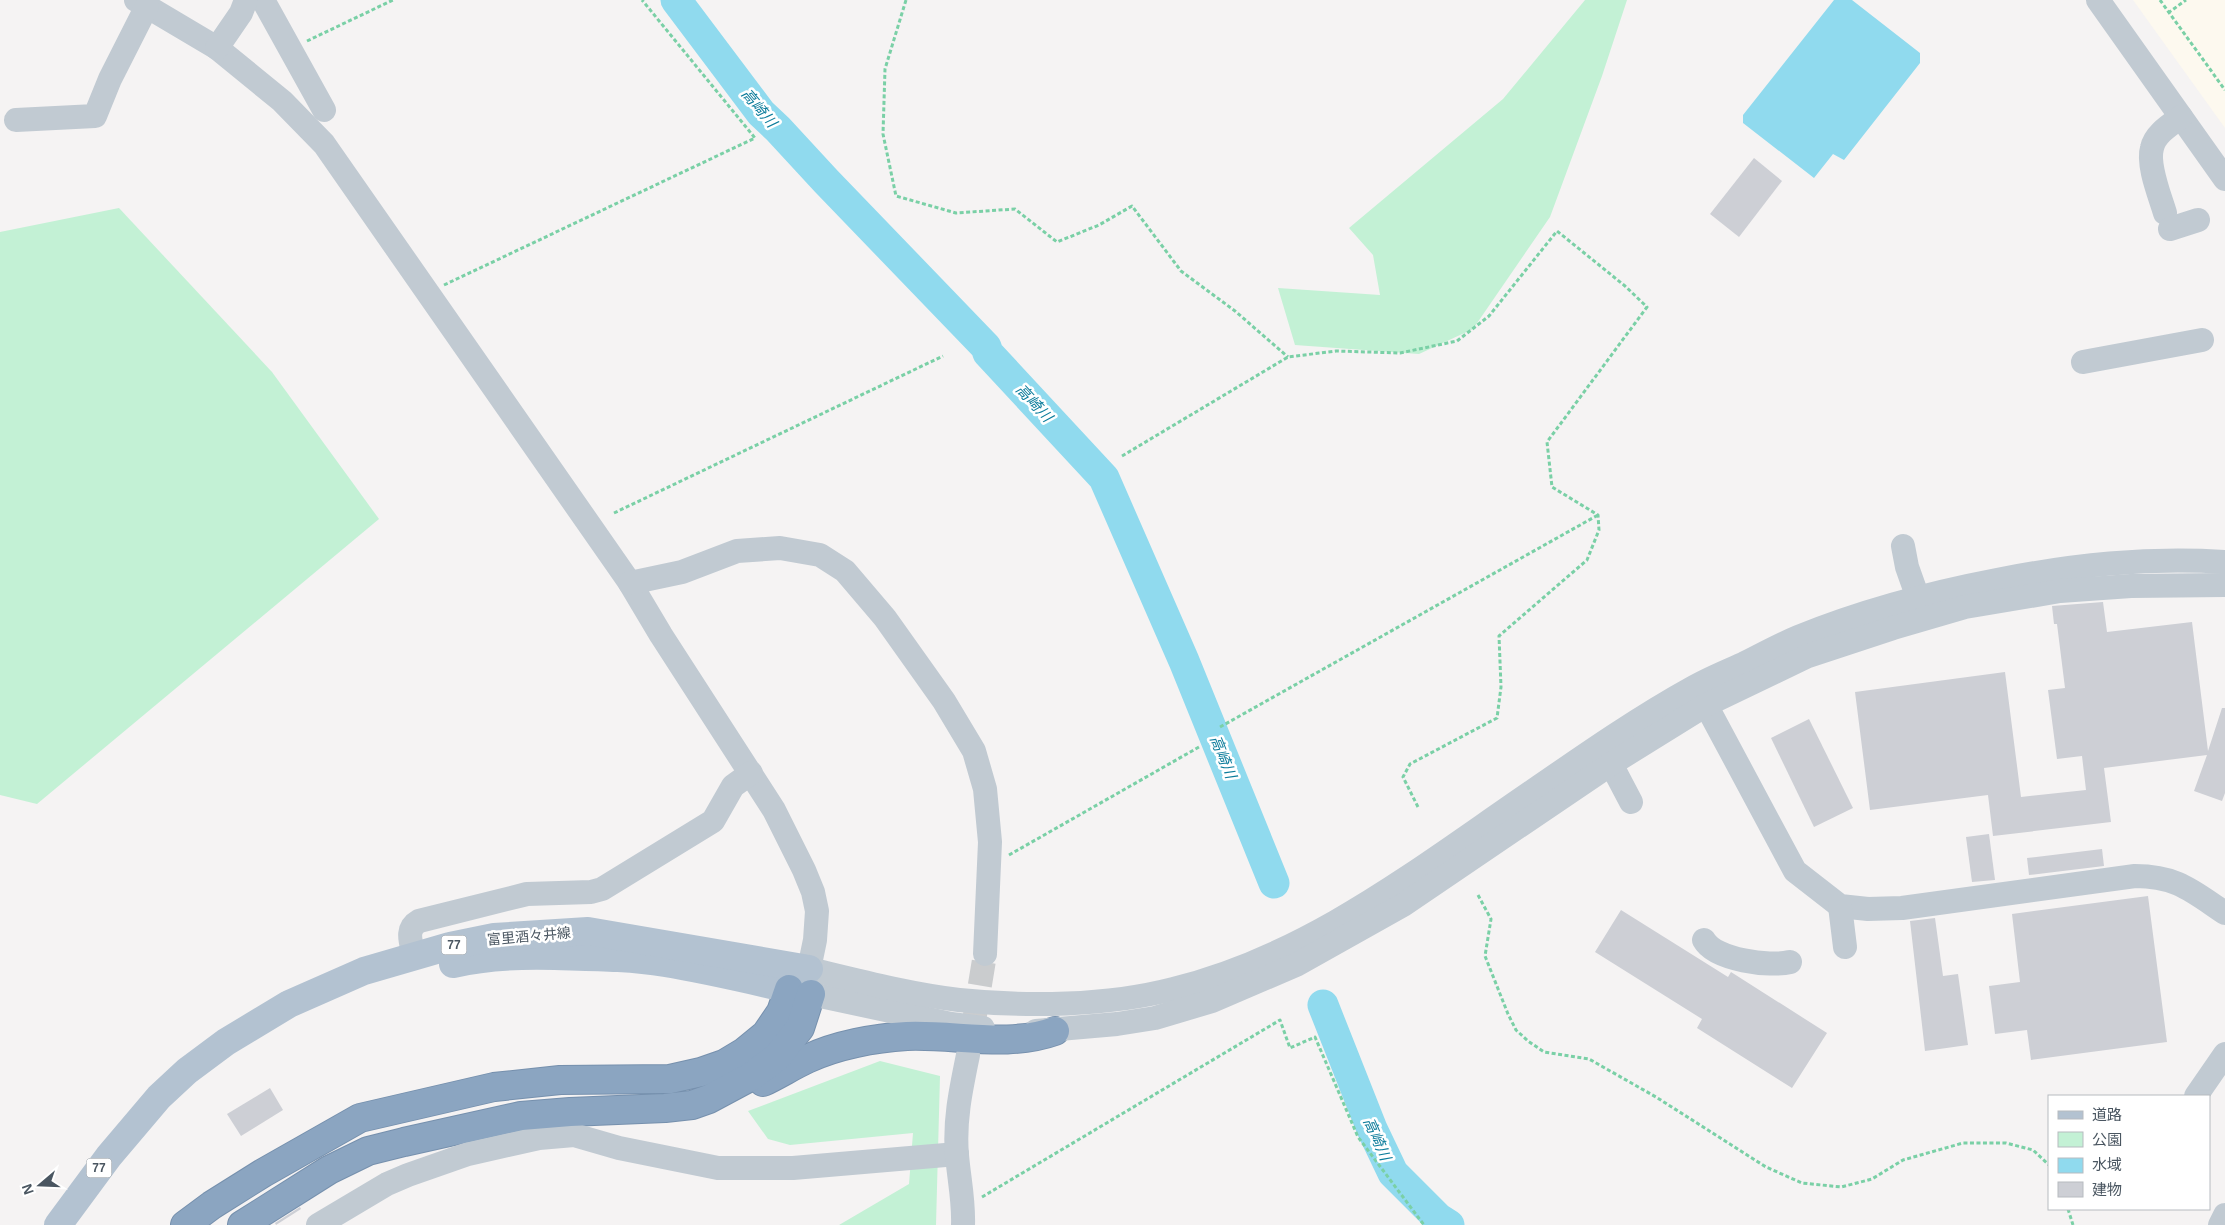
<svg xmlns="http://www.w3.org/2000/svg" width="2225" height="1225" viewBox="0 0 2225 1225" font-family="Helvetica,'Noto Sans JP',sans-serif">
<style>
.commercial{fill:#fdf9ef}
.green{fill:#c3f1d5}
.water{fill:#90daee}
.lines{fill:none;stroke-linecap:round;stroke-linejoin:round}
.river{stroke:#90daee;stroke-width:31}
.building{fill:#cdcfd5}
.minor-tunnel{stroke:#caccce;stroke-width:24;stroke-dasharray:24 12;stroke-linecap:butt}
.highway-casing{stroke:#7690ad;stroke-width:30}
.path{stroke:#7ad0a6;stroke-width:3;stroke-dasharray:4 2.5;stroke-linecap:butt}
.minor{stroke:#c1cad2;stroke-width:24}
.major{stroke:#b3c2d1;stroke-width:28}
.highway{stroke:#8ba5c1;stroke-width:28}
.labels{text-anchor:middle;stroke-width:5;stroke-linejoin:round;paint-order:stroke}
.shield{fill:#fff;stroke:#808990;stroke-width:1}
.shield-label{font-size:12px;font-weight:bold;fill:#4a5661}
.street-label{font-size:14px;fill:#4a5661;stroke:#fff}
.water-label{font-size:15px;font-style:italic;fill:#0c7c9b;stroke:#fff}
</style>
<rect width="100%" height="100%" fill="#f5f3f3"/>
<!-- commercial -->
<polygon class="commercial" points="2133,0 2225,0 2225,128"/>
<!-- green -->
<g class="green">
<polygon points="1585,0 1627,0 1602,76 1550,217 1473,329 1419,354 1295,345 1278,288 1380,295 1373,255 1349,228 1503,99"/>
<polygon points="119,208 272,372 379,519 37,804 0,795 0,232"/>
<polygon points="880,1061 940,1076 936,1225 839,1225 909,1184 913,1133 790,1145 768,1139 748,1111"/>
</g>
<!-- water -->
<polygon class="water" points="1834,0 1852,0 1920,53 1920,63 1844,160 1833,154 1814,178 1743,123 1743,115"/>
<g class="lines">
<!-- river -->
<g class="river">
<polyline points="676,0 761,113 778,129 826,181 986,347 988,353 1104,478 1184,661 1274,883"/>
<polyline points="1323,1005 1372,1129 1393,1173 1438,1218 1449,1225"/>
</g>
</g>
<!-- building -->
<g class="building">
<polygon points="1754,158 1782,181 1739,237 1710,214"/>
<polygon points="2103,602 2107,632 2192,622 2208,751 2222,708 2225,708 2225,793 2222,801 2194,791 2207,755 2104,768 2111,822 1993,836 1988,795 1870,810 1855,692 2005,672 2021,797 2086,790 2082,756 2057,759 2048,690 2065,688 2057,624 2054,624 2052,606"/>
<polygon points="1809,719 1853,808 1814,827 1771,738"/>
<polygon points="1989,834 1995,880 1972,882 1966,837"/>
<polygon points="2102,849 2104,866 2029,875 2027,858"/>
<polygon points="2148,896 2167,1042 2031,1060 2027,1030 1995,1034 1989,986 2020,982 2012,914"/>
<polygon points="1621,910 1728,977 1731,972 1827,1033 1792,1088 1697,1028 1702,1019 1595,952"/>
<polygon points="1935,918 1943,976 1958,974 1968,1045 1925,1051 1910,921"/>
<polygon points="270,1088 283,1110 241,1136 227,1114"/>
<polygon points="300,1207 301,1209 276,1225 275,1223"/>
</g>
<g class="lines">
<!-- minor-tunnel -->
<polyline class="minor-tunnel" points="974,1021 985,954"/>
<defs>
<g id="highway">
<path d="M763 1082C778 1075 792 1066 807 1059 836 1045 875 1038 907 1036 957 1034 1008 1048 1055 1031"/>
<polyline points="185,1225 212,1205 263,1173 360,1118 494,1087 560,1080 670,1079 701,1072 724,1064 744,1052 766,1034 781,1012 789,989"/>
<polyline points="242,1225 329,1170 368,1151 404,1142 521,1116 570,1112 665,1108 692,1105 709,1099 752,1076 777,1057 800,1028 811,994"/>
</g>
</defs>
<!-- highway casing -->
<use href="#highway" class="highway-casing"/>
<!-- path -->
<g class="path">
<polyline points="906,0 885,69 883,134 896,196 956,213 1015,209 1057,242 1099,225 1132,206 1181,271 1235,311 1288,357"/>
<polyline points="2160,0 2225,90"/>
<polyline points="2168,13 2186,0"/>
<polyline points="307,41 393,0"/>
<polyline points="444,285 755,138 642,0"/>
<polyline points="1122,456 1288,357 1336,351 1400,353 1457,341 1489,316 1557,231 1625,286 1647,307 1547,442 1552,487 1598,515 1599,530 1587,560 1499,636 1501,687 1497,718 1410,764 1403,777 1419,809"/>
<polyline points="614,513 943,356"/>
<polyline points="1220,727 1598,515"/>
<polyline points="1009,855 1199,747"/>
<polyline points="1478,895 1491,919 1485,956 1508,1014 1516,1030 1528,1041 1544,1052 1589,1059 1656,1097 1766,1167 1802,1183 1841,1187 1872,1179 1903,1160 1963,1143 2006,1143 2033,1150 2049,1165"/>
<polyline points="982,1197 1280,1020 1290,1048 1315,1037 1358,1137 1424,1225"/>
<polyline points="2068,1209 2073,1225"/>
</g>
<!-- minor -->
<g class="minor">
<polyline points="136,0 217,48 282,101 324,144 630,583 661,635 774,810 804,870 813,892 817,911 815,940 809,969 811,994 951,1024 983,1028"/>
<polyline points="263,0 324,110"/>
<polyline points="2098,0 2225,179"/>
<polyline points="217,48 241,13 246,0"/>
<polyline points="16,120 95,116 110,79 147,6"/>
<path d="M2165 213C2160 196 2147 165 2152 148 2155 134 2170 125 2181 117"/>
<polyline points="2170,229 2198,220"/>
<polyline points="2083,362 2202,340"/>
<polyline points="1903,546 1907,567 1918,598"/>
<polyline points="630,583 682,572 737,551 780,548 820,555 845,571 885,618 944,701 974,751 985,789 990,842 985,954"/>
<path d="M1706 705 1795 871 1840 906 1868 909 1902 908 2135 876C2177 876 2192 891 2225 913"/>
<polyline points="1611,764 1631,802"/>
<polyline points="1840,906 1845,947"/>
<path d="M1704 940C1715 960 1770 967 1790 962"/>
<path d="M414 956C411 942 405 929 419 921L527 894 591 892 602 889 713 821 733 786 751 773"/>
<path d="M809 969C859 981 909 994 959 1000 1027 1007 1107 1006 1173 989 1306 957 1416 871 1527 795 1582 757 1636 719 1694 687 1710 678 1727 671 1743 664 1761 655 1779 645 1798 637 1862 611 1929 593 1997 580 2073 565 2146 557 2225 562"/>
<polyline points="1036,1031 1117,1024 1155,1018 1212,1001 1296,965 1403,905 1611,764 1706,705 1808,656 1893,628 1965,607 2060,591 2131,586 2225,585"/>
<polyline points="2196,1096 2225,1054"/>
<polyline points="318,1225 387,1184 408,1175 468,1154 539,1138 574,1135 619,1148 718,1168 793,1168 957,1154"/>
<path d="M963 1225C964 1201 959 1179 957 1155 954 1121 961 1089 968 1055"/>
<polyline points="2220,1225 2225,1215"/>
</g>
<!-- major -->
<g class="major">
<path d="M453 964C487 956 521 955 555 956 592 957 629 957 665 963 714 971 762 983 811 994"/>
<polyline points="58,1225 109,1156 159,1097 187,1071 226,1042 289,1004 364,971 450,946 494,937 588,931 809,969"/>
</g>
<!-- highway -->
<use href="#highway" class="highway"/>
</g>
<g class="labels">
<!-- shield labels -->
<g class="shield">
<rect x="441.5" y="935.5" width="25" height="19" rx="4"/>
<rect x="86.5" y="1158.5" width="25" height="19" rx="4"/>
</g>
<g class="shield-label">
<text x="454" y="949">77</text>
<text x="99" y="1172">77</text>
</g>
<!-- street labels -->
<g class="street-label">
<text transform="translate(529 936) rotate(-5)" y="5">富里酒々井線</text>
</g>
<!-- water labels -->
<g class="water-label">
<text transform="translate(759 108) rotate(50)" y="5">高崎川</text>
<text transform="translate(1034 403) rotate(47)" y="5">高崎川</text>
<text transform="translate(1223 757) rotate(68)" y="5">高崎川</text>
<text transform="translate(1377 1139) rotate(66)" y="5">高崎川</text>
</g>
</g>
<!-- legend -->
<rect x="2048" y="1095" width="162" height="115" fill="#ffffff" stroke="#b7bbc0"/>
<rect x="2058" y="1111" width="25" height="8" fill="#b3c2d1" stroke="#b7bbc0"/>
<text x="2092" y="1120" font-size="15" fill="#4a5661">道路</text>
<rect x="2058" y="1132" width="25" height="15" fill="#c3f1d5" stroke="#b7bbc0"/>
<text x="2092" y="1145" font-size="15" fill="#4a5661">公園</text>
<rect x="2058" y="1158" width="25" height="15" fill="#90daee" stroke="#b7bbc0"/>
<text x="2092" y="1170" font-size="15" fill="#4a5661">水域</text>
<rect x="2058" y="1182" width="25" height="15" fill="#cdcfd5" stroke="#b7bbc0"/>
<text x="2092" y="1195" font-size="15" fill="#4a5661">建物</text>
<!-- north arrow -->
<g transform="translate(40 1185) rotate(251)" stroke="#ffffff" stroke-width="4" paint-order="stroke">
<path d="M0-4L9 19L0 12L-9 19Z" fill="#4a5661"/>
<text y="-8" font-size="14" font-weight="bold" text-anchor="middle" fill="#4a5661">N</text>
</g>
</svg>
